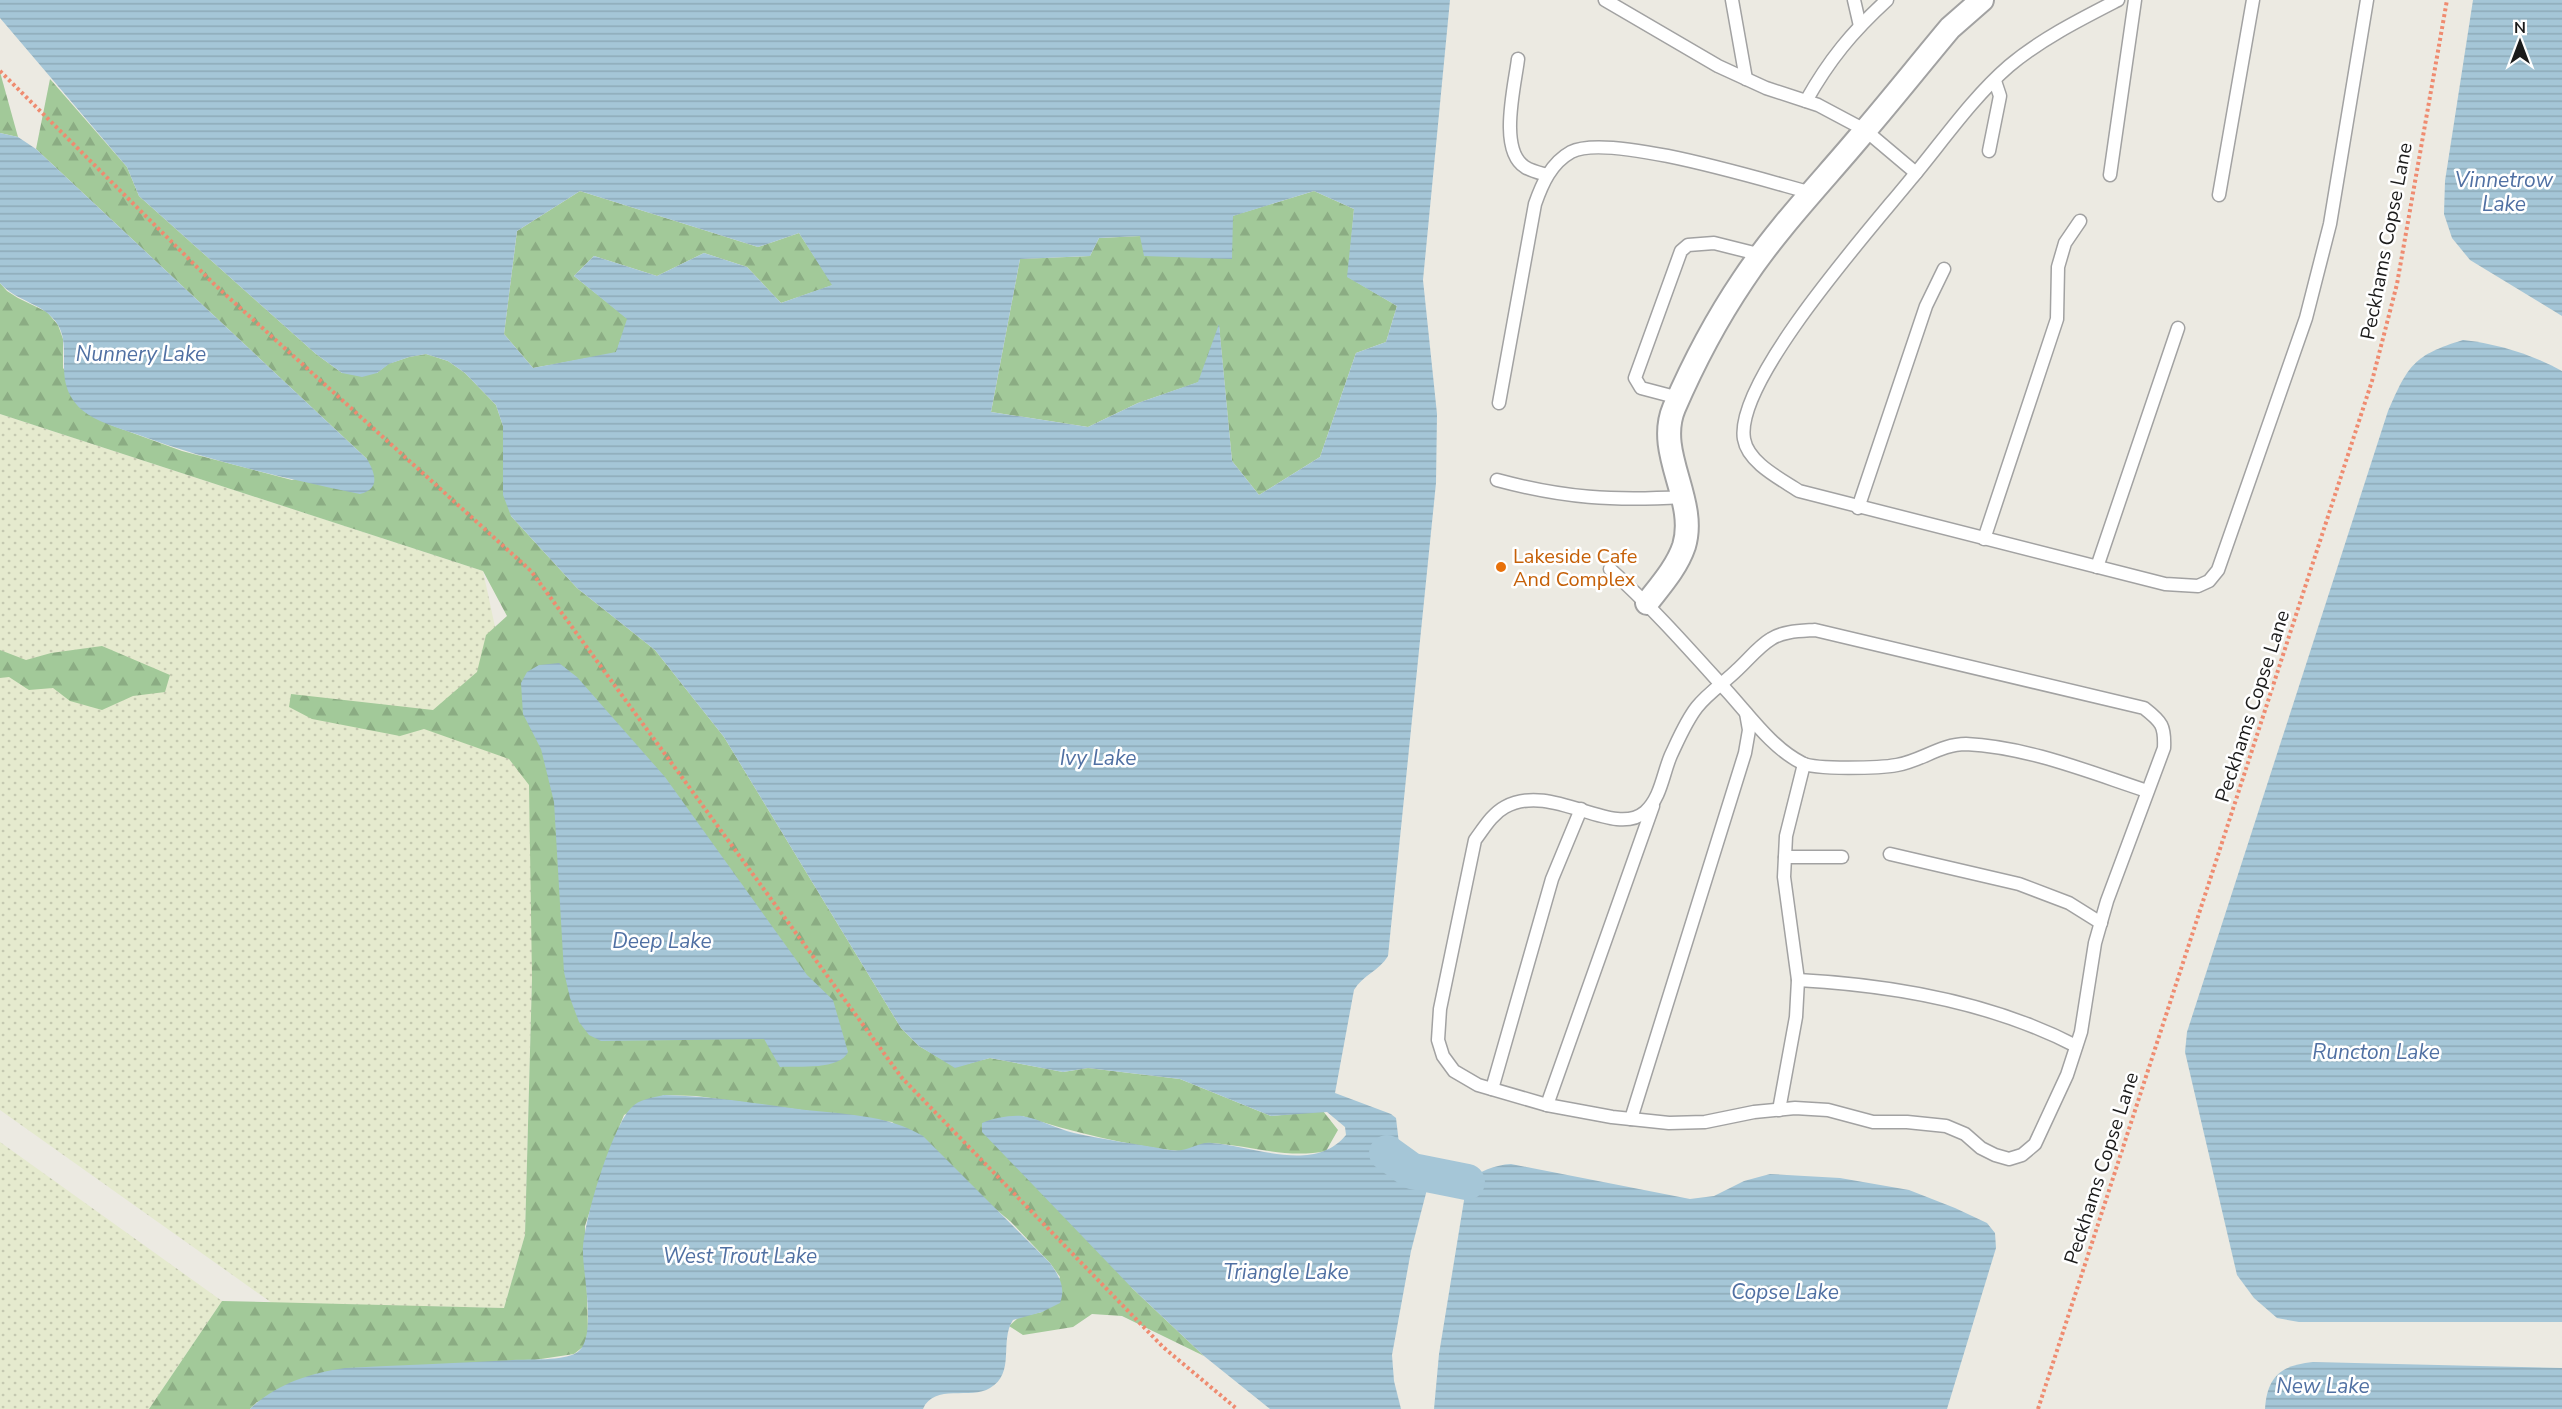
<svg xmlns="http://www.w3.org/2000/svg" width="2562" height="1409" viewBox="0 0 2562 1409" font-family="'Nunito Sans',sans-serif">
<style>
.farmland{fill:url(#farmland-dots)}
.forest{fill:url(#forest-firs)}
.water{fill:url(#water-rules);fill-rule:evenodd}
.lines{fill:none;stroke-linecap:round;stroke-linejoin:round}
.river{stroke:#a5c6d7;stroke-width:36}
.lane-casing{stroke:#a2a2a2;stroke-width:15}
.street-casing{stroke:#a2a2a2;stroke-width:26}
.path{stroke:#ef8b70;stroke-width:4;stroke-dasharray:3 3;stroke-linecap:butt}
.lane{stroke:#fff;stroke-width:12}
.street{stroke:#fff;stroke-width:22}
.food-dot{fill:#e8710a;stroke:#fff;stroke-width:2}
.labels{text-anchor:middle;stroke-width:5;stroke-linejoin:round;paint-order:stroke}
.street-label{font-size:20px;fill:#1b1b1b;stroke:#fff}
.food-label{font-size:20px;fill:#c56008;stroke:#fff;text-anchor:start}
.water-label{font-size:21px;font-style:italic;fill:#5070a3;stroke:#fff}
</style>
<defs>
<pattern id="farmland-dots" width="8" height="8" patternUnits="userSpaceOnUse" patternTransform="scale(1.5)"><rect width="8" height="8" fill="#e5eace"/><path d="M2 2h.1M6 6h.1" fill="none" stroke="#c4c8b0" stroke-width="1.8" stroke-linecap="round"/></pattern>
<pattern id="forest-firs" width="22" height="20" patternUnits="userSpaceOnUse" patternTransform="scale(1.5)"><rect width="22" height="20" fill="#a2c999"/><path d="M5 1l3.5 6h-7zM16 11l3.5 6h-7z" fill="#8bac83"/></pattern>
<pattern id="water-rules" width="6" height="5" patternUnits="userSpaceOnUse" patternTransform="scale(1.5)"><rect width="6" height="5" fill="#a5c6d7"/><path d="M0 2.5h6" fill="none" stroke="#8daab8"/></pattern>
</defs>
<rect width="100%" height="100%" fill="#eceae2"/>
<!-- farmland -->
<g class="farmland">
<polygon points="0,414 483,571 529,785 532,878 532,978 525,1235 504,1308 272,1303 0,1110"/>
<polygon points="0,1142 222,1301 149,1409 0,1409"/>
</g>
<!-- forest -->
<g class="forest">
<polygon points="0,72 18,137 0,133"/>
<path d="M50 79 127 167 139 196 316 354 342 373H377L388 364 409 357 426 354 448 361 465 373 496 405 503 426 511 516 577 588 655 650 724 737 901 1028 919 1046 955 1067 990 1058 1063 1072 1088 1068 1180 1079 1271 1116 1323 1111 1338 1130 1326 1151C1287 1159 1251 1146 1213 1143 1201 1142 1190 1153 1178 1151 1125 1145 1073 1132 1022 1116L1132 1288 1204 1356 1122 1316 1092 1314 1073 1327 1023 1335 1009 1326 1019 1317 1042 1312 1060 1277 1050 1263 1011 1222 892 1122 696 1096 664 1095 624 1115 608 1155 585 1226 588 1332 584 1346 574 1354 257 1402 250 1409H149L222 1301 504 1308 525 1235 532 978 529 785 509 759 424 729 400 736 312 719 289 707 291 694 433 710 477 672 486 635 507 616 483 571 0 414V283L7 291 18 298 47 312 58 325 63 339V368L108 424 182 451 292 480 367 459 36 149Z"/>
<polygon points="580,191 758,247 799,233 833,285 781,303 747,267 704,253 657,276 594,256 574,276 628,319 616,353 533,368 504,334 517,231"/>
<polygon points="1314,191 1354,209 1348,277 1397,306 1386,342 1356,353 1320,457 1259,495 1232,461 1219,326 1199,382 1138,403 1088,427 991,412 1020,259 1090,256 1099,238 1140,236 1232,258 1232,216"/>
<polygon points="102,646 170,675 165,692 133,696 102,710 70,701 53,688 29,690 9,677 0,678 0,650 26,660 51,653"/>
</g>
<!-- water -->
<g class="water">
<path d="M0 0H1450L1423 280 1437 414 1436 483 1388 956C1379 971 1363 975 1354 990L1335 1093 1391 1114 1396 1118 1400 1152 1407 1158 1428 1166 1431 1174 1411 1251 1392 1355 1394 1381 1401 1409H1270L1204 1356 1132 1288 982 1132V1123C993 1118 1010 1115 1022 1116 1040 1119 1057 1129 1074 1133 1105 1140 1137 1144 1169 1150 1190 1153 1197 1141 1212 1143 1254 1146 1314 1174 1346 1135L1345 1127 1327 1112 1271 1116 1180 1079 1088 1068 1063 1072 990 1058 955 1068 919 1046 901 1028 724 737 655 650 577 588 511 516 503 495V426L496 405 465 373 448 361 426 354 409 357 389 364 377 373 362 377 342 373 316 354 139 196 127 167 0 18ZM580 191 758 247 799 233 832 285 781 303 747 267 704 253 657 276 594 256 574 276 627 319 616 352 533 368 504 334 517 231ZM1314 191 1354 209 1347 277 1397 306 1386 342 1356 353 1320 457 1259 495 1232 461 1219 324 1198 382 1138 403 1088 427 991 412 1020 259 1090 256 1099 238 1140 236 1144 256 1232 259 1233 216Z"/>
<polygon points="2473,0 2562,0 2562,316 2470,260 2452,238 2444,214 2445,181"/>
<path d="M0 133 18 137 36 149 367 459C375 473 381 489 360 494 284 478 209 461 136 434 119 428 96 422 82 410 51 382 73 351 58 325 45 303 16 302 0 283Z"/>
<path d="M2463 340C2498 344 2531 354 2562 371V1322H2299L2277 1318 2254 1298 2237 1275 2185 1052 2187 1032 2388 411C2408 365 2414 355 2463 340Z"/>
<path d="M559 663 577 677 665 777 807 975 833 1000 848 1052C840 1070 799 1066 780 1067L764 1039 601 1041 589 1035 579 1022 570 998 564 972 554 802 541 749 523 714 521 683 527 672 539 665Z"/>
<path d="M664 1095C709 1096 753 1103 798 1109 839 1114 887 1114 923 1136L1050 1263C1059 1276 1066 1287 1060 1303L1042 1312 1013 1320C999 1341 1016 1373 990 1388 971 1400 934 1383 923 1409H250C276 1384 310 1373 345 1368 401 1365 457 1363 513 1360 529 1359 563 1361 576 1353 598 1342 583 1275 583 1253 582 1225 612 1127 631 1108 639 1099 652 1098 664 1095Z"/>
<path d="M1511 1164 1690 1199 1714 1196 1744 1181 1770 1174 1840 1178 1909 1190 1955 1208 1987 1223 1995 1233 1996 1248 1947 1409H1434L1439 1354 1467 1182C1479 1171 1495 1165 1511 1164Z"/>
<path d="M2313 1362 2562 1368V1409H2265C2267 1376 2282 1365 2313 1362Z"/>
</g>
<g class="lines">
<!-- river -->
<polyline class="river" points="1387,1153 1412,1171 1467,1182"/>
<defs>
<g id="lane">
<polyline points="1605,0 1718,66 1766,88 1818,105 1865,130 1916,173"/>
<polyline points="1732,0 1746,79"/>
<polyline points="1854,0 1860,26"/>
<path d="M2118 0C2081 19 2041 39 2009 66 1972 98 1942 142 1911 179 1873 226 1734 381 1744 439 1748 463 1781 479 1799 491L2165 584 2198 586 2209 581 2218 570 2306 318 2330 224 2367 0"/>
<path d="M1518 59C1515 85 1498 150 1525 167 1531 171 1540 173 1547 175"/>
<path d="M1806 101C1829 60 1852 32 1887 0"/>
<polyline points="1989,151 2000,96 1995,81"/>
<polyline points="2110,175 2135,0"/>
<polyline points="2219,195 2253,0"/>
<polyline points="1679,398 1641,388 1635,378 1681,251 1688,245 1714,243 1762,255"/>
<path d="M1499 403 1535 204C1542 184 1551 163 1571 152 1609 132 1766 181 1812 193"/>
<path d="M1497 480C1564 498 1613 501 1682 497"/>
<polyline points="1858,508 1926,306 1944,269"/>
<polyline points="1984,539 2057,319 2058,267 2065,243 2080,221"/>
<polyline points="2097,567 2178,328"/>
<path d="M1610 569C1652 607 1689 649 1727 691 1749 715 1772 748 1802 763 1815 770 1881 768 1897 765 1921 761 1941 744 1966 744 2028 747 2089 772 2147 791"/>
<path d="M1815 630 2144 708C2162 722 2165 726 2164 748L2107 901 2095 943 2081 1032 2067 1075 2035 1144 2022 1155 2009 1159 1995 1155 1981 1148 1965 1134 1946 1126 1907 1122H1873L1828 1110 1795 1108 1754 1112 1705 1122 1669 1123 1612 1117 1547 1105 1478 1085 1454 1071 1443 1056 1438 1040 1440 1009 1475 840C1484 828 1492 814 1505 807 1552 781 1613 839 1645 812 1661 798 1663 773 1671 755 1679 738 1686 721 1697 707 1708 693 1725 682 1737 670 1748 660 1759 646 1771 639 1783 631 1801 631 1815 630Z"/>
<polyline points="1890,854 2019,884 2069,903 2101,923"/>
<polyline points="1785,857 1842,857"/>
<path d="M1798 980C1893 985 1991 1002 2076 1046"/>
<polyline points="1492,1089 1552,879 1581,809"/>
<polyline points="1547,1105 1653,806"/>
<polyline points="1779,1110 1796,1017 1798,980 1784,877 1786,836 1804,764"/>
<polyline points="1631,1119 1745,753 1749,730 1746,713"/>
</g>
<path id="street" d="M1647 603C1661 585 1677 567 1684 546 1698 500 1655 453 1674 408 1693 364 1716 320 1743 280 1776 230 1819 185 1857 140 1889 103 1919 65 1950 28L1982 0"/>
</defs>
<!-- lane casing -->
<use href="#lane" class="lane-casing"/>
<!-- street casing -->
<use href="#street" class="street-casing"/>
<!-- path -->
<g class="path">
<polyline points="0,71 216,286 531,571 902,1078 1163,1347 1237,1409"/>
<polyline points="2038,1409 2372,381 2397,284 2447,0"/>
</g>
<!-- lane -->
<use href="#lane" class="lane"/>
<!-- street -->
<use href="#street" class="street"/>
</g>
<!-- markers -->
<circle class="food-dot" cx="1501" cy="567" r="6"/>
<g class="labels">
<!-- street labels -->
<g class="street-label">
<text transform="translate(2386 241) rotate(-79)" y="7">Peckhams Copse Lane</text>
<text transform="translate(2252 706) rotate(-72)" y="7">Peckhams Copse Lane</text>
<text transform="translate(2101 1168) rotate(-72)" y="7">Peckhams Copse Lane</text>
</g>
<!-- food labels -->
<g class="food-label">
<text x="1513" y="563">Lakeside Cafe<tspan x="1513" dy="23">And Complex</tspan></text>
</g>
<!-- water labels -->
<g class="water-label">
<text x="2504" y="187">Vinnetrow<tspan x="2504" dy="24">Lake</tspan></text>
<text x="141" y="361">Nunnery Lake</text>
<text x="1098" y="765">Ivy Lake</text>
<text x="662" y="948">Deep Lake</text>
<text x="2376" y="1059">Runcton Lake</text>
<text x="740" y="1263">West Trout Lake</text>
<text x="1286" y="1279">Triangle Lake</text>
<text x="1785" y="1299">Copse Lake</text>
<text x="2323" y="1393">New Lake</text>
</g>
</g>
<!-- north arrow -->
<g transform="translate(2520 42)" stroke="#ffffff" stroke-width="4.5" paint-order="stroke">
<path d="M0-4.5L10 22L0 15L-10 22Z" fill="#1b1b1b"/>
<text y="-9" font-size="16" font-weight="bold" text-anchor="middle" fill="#1b1b1b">N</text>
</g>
</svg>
